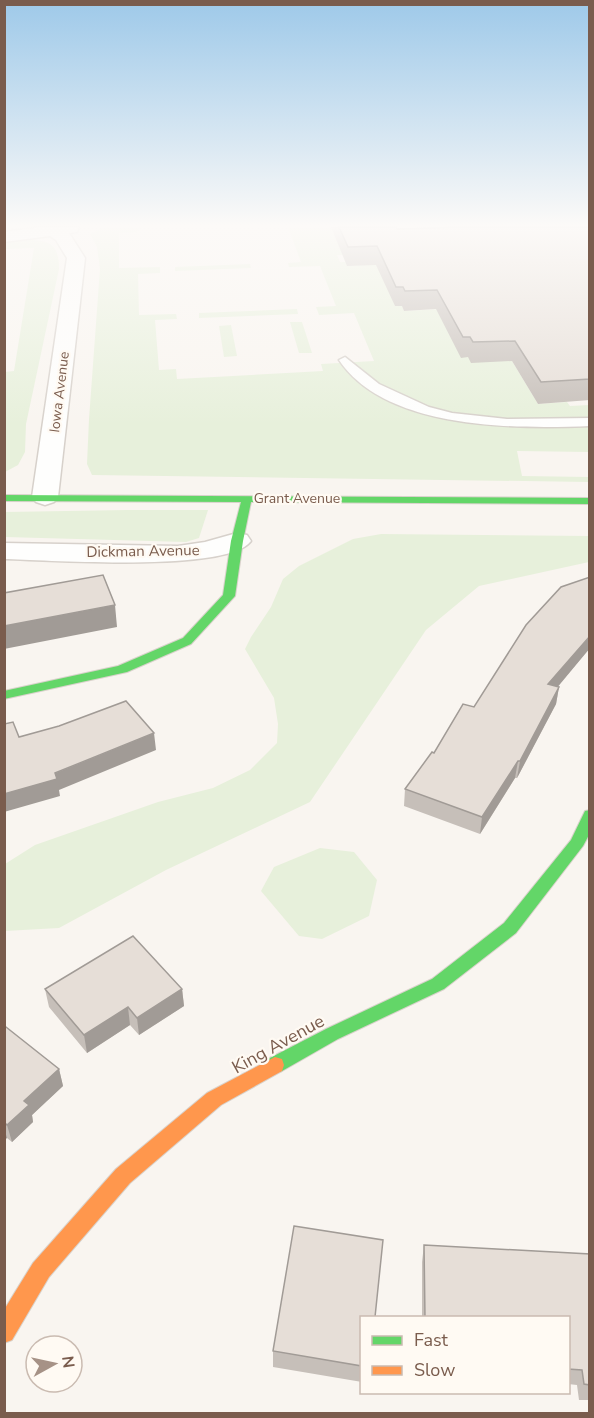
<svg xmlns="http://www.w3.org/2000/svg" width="594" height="1418" viewBox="0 0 594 1418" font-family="'Nunito Sans',sans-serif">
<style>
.green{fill:#e7f0db}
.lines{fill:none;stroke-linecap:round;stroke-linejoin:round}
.lane-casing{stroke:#d7d1cb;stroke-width:3}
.street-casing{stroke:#d7d1cb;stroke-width:3}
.fast-casing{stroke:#d9d2cb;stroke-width:2}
.slow-casing{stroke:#d9d2cb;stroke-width:2}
.lane{fill:#fefefd;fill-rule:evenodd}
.street{fill:#fefefd;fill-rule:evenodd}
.fast{fill:#63d668;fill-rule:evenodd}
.slow{fill:#ff974d;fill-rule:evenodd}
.wall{fill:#c6bfb9}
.shaded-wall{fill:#a19b96}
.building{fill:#e6ded7;stroke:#a19b96;stroke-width:1.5}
.labels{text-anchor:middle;stroke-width:4.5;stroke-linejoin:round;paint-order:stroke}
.far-street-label{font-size:14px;fill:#7a5c4d;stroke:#fffaf3}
.street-label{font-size:15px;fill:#7a5c4d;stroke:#fffaf3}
.near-street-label{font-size:18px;fill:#7a5c4d;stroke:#fffaf3}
</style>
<rect width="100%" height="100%" fill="#f9f5f0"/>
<!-- green -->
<g class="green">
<polygon points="103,227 143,227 136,232 119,233 119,268 160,267 160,273 138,274 139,315 176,314 177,319 155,320 159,370 176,369 177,379 323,371 321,364 374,361 354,313 319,315 316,307 336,306 320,266 289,267 288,263 301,262 288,227 331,227 343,255 337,255 340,262 346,262 347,266 381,264 395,306 402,306 404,311 442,309 468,357 512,361 538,404 567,402 570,406 589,405 589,452 517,451 522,476 589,477 589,482 92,475 87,464 89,419 100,269 97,247 90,234"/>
<path d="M24 240C48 240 59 242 59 269L26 424 25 452 18 465 5 472V372L14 371 34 248 5 249V242Z"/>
<polygon points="250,264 251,268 175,271 175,267"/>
<polygon points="297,309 298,314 199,318 199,313"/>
<polygon points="290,322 302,322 312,353 299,353"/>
<polygon points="231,325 237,356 224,357 219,326"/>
<polygon points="127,510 208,510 199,538 186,542 5,537 5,512"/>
<polygon points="381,534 589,536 589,562 479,586 426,630 310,802 166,870 59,928 5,931 5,864 35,845 158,802 213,788 250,770 277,743 278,724 274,698 245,649 251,637 271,607 283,579 299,566 353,539"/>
<polygon points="320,848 354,852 377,880 369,916 322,939 299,936 261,891 274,867"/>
</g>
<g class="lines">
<defs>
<path id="lane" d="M345 357 379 384 429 407 452 413 507 419 590 418V426C515 429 386 430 339 360Z"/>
<g id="street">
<polygon points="41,227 79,227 77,232 69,233 85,258 58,497 54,502 45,505 36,502 32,497 67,258 56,240 50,236 4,242 4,232"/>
<path d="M237 533 247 535 251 541C228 573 47 560 4 559V543L178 546 205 542Z"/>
</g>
<g id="fast">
<polygon points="4,495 590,498 590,504 251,502 243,541 235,596 191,644 127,672 4,699 4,691 118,666 183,638 223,595 231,541 241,502 4,501"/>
<polygon points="590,810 590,833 583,846 516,933 444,989 338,1039 282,1071 275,1073 268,1071 266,1065 268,1059 326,1029 432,979 504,923 571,840 585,811"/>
</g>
<polygon id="slow" points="275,1057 282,1059 284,1065 282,1071 221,1105 130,1183 49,1277 12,1340 4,1343 4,1310 33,1263 116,1169 207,1093"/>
</defs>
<!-- lane casing -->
<use href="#lane" class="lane-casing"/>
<!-- street casing -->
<use href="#street" class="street-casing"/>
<!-- fast casing -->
<use href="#fast" class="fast-casing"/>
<!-- slow casing -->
<use href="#slow" class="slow-casing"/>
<!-- lane -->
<use href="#lane" class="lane"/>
<!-- street -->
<use href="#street" class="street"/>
<!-- fast -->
<use href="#fast" class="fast"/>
<!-- slow -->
<use href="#slow" class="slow"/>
</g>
<!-- wall -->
<g class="wall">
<polygon points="331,227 396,227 397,229 590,227 590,400 538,404 512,361 471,363 468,357 461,358 436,309 404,311 402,306 395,306 376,265 347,266"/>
<polygon points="590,577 590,648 557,687 559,687 556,704 517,778 515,778 480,834 404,806 405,789 434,753"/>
<polygon points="45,989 182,989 184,1006 139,1035 130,1025 87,1053 49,1007"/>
<polygon points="4,1029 59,1069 63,1086 32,1115 33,1122 12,1142 7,1138 4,1140"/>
<polygon points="424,1245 590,1254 590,1400 579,1400 577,1385 568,1384 568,1317 422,1317 422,1262"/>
<polygon points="362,1317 362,1382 273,1367 273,1351"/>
</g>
<!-- shaded-wall -->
<g class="shaded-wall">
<polygon points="115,605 117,627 4,649 4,626"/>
<polygon points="590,636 590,648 546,701 548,684"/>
<polygon points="559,687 556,704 517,778 520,761"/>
<polygon points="154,733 156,750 59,790 60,796 4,812 4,794"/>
<polygon points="518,761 515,778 480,834 482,817"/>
<polygon points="182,989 184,1006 139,1035 137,1018"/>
<polygon points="128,1007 130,1025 87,1053 84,1035"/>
<polygon points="59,1069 63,1086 32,1115 33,1122 12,1142 7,1125 24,1101"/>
<polygon points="4,1128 7,1138 4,1140"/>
</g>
<!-- building -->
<g class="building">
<polygon points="339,227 396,227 397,229 466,227 590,227 590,379 541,382 515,341 473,342 470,337 463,337 437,290 405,291 403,287 396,287 377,246 348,247"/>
<polygon points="103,575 115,605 4,626 4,593"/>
<polygon points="590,577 590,636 548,684 559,687 520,761 518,761 482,817 405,789 432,752 434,753 463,704 474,707 526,625 561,587"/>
<polygon points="126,701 154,733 55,773 57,779 4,794 4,724 13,722 19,737 59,726"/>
<polygon points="133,936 182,989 137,1018 128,1007 84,1035 45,989"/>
<polygon points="6,1027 59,1069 24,1101 29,1105 7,1125 4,1122 4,1029"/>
<polygon points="294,1226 383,1240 375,1317 362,1317 362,1366 273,1351"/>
<polygon points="424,1245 590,1254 590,1385 584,1384 582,1370 568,1369 568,1317 425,1317"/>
</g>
<!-- sky -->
<linearGradient id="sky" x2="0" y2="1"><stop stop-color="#9ec9e9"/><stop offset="0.53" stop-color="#fcfaf8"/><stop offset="1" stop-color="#fcfaf8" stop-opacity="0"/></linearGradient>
<rect width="594" height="425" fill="url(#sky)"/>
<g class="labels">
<!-- far-street labels -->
<g class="far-street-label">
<text transform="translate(59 392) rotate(-83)" y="5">Iowa Avenue</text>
<text x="297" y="503">Grant Avenue</text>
</g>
<!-- street labels -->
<g class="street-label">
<text transform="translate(143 551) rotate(-1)" y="5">Dickman Avenue</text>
</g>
<!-- near-street labels -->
<g class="near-street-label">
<text transform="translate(278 1044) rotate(-29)" y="6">King Avenue</text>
</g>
</g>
<!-- border -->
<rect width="594" height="1418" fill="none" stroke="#7a5c4d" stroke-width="12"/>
<!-- legend -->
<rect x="360" y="1316" width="210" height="78" fill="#fffaf3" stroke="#cabbb1" stroke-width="1.5"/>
<rect x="372" y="1336" width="30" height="9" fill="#63d668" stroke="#cabbb1" stroke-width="1.5"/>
<text x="414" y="1346" font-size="18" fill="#7a5c4d">Fast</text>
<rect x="372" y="1366" width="30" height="9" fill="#ff974d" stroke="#cabbb1" stroke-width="1.5"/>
<text x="414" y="1376" font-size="18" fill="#7a5c4d">Slow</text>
<!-- north arrow -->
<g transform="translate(54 1364) rotate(82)"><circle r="28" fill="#fffaf3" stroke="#cabbb1" stroke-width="1.5"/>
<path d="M0-4.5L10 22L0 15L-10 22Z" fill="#a69286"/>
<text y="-9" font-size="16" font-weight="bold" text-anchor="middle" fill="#7a5c4d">N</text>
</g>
</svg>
